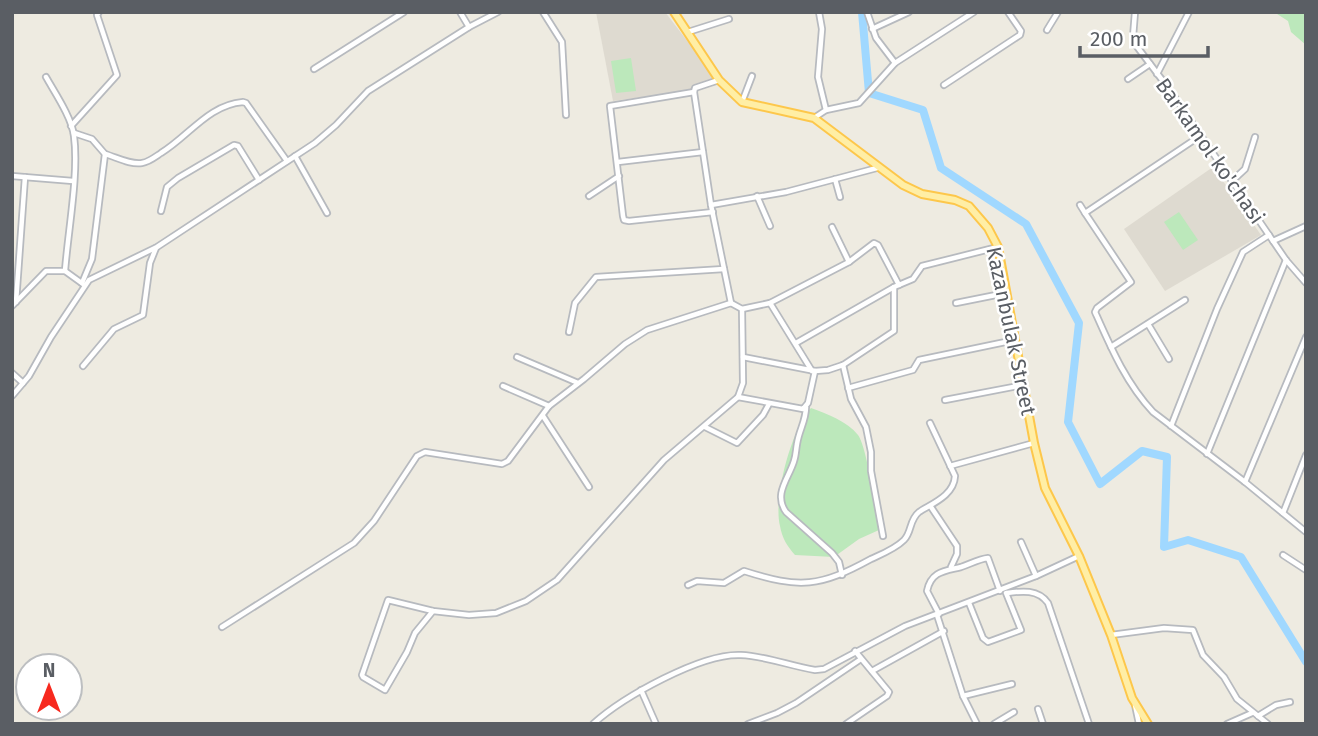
<svg xmlns="http://www.w3.org/2000/svg" width="1318" height="736" viewBox="0 0 1318 736" font-family="'Fira Sans',sans-serif">
<style>
.education{fill:#dedad0}
.green{fill:#bce8bb}
.lines{fill:none;stroke-linecap:round;stroke-linejoin:round}
.river{stroke:#a0d8ff;stroke-width:8}
.minor-casing{stroke:#b7babf;stroke-width:8}
.major-casing{stroke:#fdc74b;stroke-width:10}
.minor{stroke:#fff;stroke-width:4.5}
.major{stroke:#ffeea5;stroke-width:6}
.labels{text-anchor:middle;stroke-width:5;stroke-linejoin:round;paint-order:stroke}
.street-label{font-size:21px;fill:#5a5e64;stroke:#fff}
</style>
<rect width="100%" height="100%" fill="#eeebe1"/>
<!-- education -->
<g class="education">
<polygon points="596,12 665,12 718,81 692,90 613,101"/>
<polygon points="1213,167 1261,235 1165,291 1124,229"/>
</g>
<!-- green -->
<g class="green">
<polygon points="1274,12 1306,12 1306,45 1291,32 1288,21"/>
<polygon points="631,58 636,91 616,93 611,61"/>
<polygon points="1179,212 1198,240 1183,250 1164,222"/>
<path d="M811 408C827 414 847 421 858 435 867 447 876 512 879 530L859 539 834 557 795 555C787 546 782 538 780 526 773 498 791 430 811 408Z"/>
</g>
<g class="lines">
<!-- river -->
<polyline class="river" points="862,12 869,93 923,110 941,168 1026,224 1079,323 1068,422 1100,484 1142,451 1167,457 1164,547 1188,540 1241,557 1306,662"/>
<defs>
<g id="minor">
<polyline points="460,12 469,27"/>
<polyline points="543,12 562,42 566,115"/>
<polyline points="867,12 876,38 895,63"/>
<polyline points="1135,12 1133,37 1135,44 1169,89 1286,260 1306,283"/>
<polyline points="872,29 909,12"/>
<polyline points="1047,30 1058,12"/>
<polyline points="688,32 729,19"/>
<polyline points="314,69 404,12"/>
<polyline points="1157,74 1189,12"/>
<path d="M46 77C55 93 72 118 74 136 79 174 68 231 65 271"/>
<polyline points="1128,79 1150,64"/>
<polyline points="719,80 695,88 694,92 711,205 731,303"/>
<polyline points="944,85 1020,35 1021,31 1008,12"/>
<polyline points="694,92 610,106 623,216 624,220 629,221 713,212"/>
<polyline points="742,102 752,76"/>
<polyline points="826,110 859,103 895,63 974,12"/>
<polyline points="814,118 826,110 818,77 822,29 819,12"/>
<polyline points="71,126 117,75 97,15 99,12"/>
<polyline points="74,133 92,139 105,154 92,259 82,283"/>
<path d="M1200 136 1085 213 1131 282 1097 308 1095 312C1111 348 1126 383 1153 412L1245 482 1306 532"/>
<path d="M105 154C116 157 130 165 142 163 149 162 155 157 161 153 189 136 208 105 243 102L246 103 287 161"/>
<polyline points="295,156 327,213"/>
<polyline points="618,162 703,152"/>
<polyline points="12,176 73,181"/>
<polyline points="835,179 840,197"/>
<polyline points="1232,181 1245,169 1255,137"/>
<polyline points="589,196 619,176"/>
<polyline points="757,196 770,226"/>
<polyline points="711,205 786,192 877,168"/>
<polyline points="1080,205 1085,213"/>
<polyline points="161,211 167,187 178,178 234,145 238,146 259,180"/>
<polyline points="832,227 849,262"/>
<polyline points="1273,241 1306,226"/>
<polyline points="16,302 25,177"/>
<polyline points="770,303 812,371"/>
<polyline points="956,303 1006,293"/>
<polyline points="12,306 46,271 65,271 83,284"/>
<polyline points="1148,324 1169,359"/>
<polyline points="569,332 575,303 596,277 724,269"/>
<polyline points="796,343 894,287 913,279 922,266 998,247"/>
<polyline points="1111,347 1185,300"/>
<polyline points="517,357 578,383"/>
<polyline points="743,357 815,371 828,370 843,365 894,331 894,287"/>
<polyline points="843,365 851,399 866,427 871,452 871,471 883,536"/>
<polyline points="83,366 114,329 143,315 150,263 156,248"/>
<polyline points="12,373 23,383"/>
<polyline points="503,386 549,406"/>
<polyline points="848,388 913,370 919,360 1015,340"/>
<polyline points="12,396 29,376 51,337 89,280 157,247 315,143 336,125 368,91 469,27 498,12"/>
<polyline points="738,397 803,409 808,403 815,371"/>
<polyline points="945,400 1023,385"/>
<path d="M806 407C806 421 799 430 797 444 796 449 796 455 794 461 789 478 773 494 786 512L832 553 839 562 842 575"/>
<polyline points="543,416 589,487"/>
<polyline points="1171,426 1217,309 1243,252 1269,235"/>
<polyline points="705,427 737,443 763,415 769,404"/>
<polyline points="1207,454 1286,260"/>
<polyline points="950,466 1034,443"/>
<polyline points="1245,482 1306,337"/>
<polyline points="931,507 957,546 957,554 951,567"/>
<polyline points="1283,513 1306,455"/>
<polyline points="1021,542 1036,576"/>
<polyline points="1283,555 1306,570"/>
<path d="M688 585 697 581 724 583 744 571C800 589 820 587 871 559 882 554 895 549 904 540 912 532 909 520 919 512 931 504 954 496 955 476L930 423"/>
<path d="M1007 593C1022 591 1038 589 1048 603L1089 724"/>
<polyline points="969,603 983,638 988,642 1021,630 1006,593"/>
<polyline points="433,611 415,633 407,652 385,690 363,677 362,675 388,600 433,611 469,615 496,613 526,601 557,580 664,460 738,397 743,383 742,309"/>
<path d="M939 614 927 591C931 571 945 571 961 567 970 564 979 559 988 558L1000 591"/>
<polyline points="937,615 963,696 977,724"/>
<polyline points="222,627 354,543 374,521 417,456 425,452 502,464 508,461 549,406 584,379 625,344 647,330 731,303 742,309 770,303 849,262 874,243 878,245 899,285"/>
<polyline points="1111,635 1164,628 1193,630 1203,655 1224,677 1237,699 1268,724"/>
<polyline points="872,671 944,631"/>
<polyline points="641,690 656,724"/>
<polyline points="963,696 1012,684"/>
<polyline points="1135,705 1139,724"/>
<polyline points="1038,709 1043,724"/>
<polyline points="1258,716 1276,705 1290,702"/>
<path d="M593 724C623 697 701 653 741 655 766 656 790 666 815 670L824 669 905 626 1036 576 1079 556"/>
<polyline points="748,724 777,713 796,703 861,659"/>
<polyline points="846,724 887,696 889,692 855,651"/>
<polyline points="994,724 1014,712"/>
<polyline points="1227,724 1252,713"/>
</g>
<polyline id="major" points="674,12 719,80 742,102 814,118 903,185 922,194 955,200 969,206 988,228 998,247 1034,443 1045,488 1079,556 1111,635 1132,698 1148,724"/>
</defs>
<!-- minor casing -->
<use href="#minor" class="minor-casing"/>
<!-- major casing -->
<use href="#major" class="major-casing"/>
<!-- minor -->
<use href="#minor" class="minor"/>
<!-- major -->
<use href="#major" class="major"/>
</g>
<g class="labels">
<!-- street labels -->
<g class="street-label">
<text transform="translate(1210 151) rotate(55)" y="7">Barkamol ko'chasi</text>
<text transform="translate(1011 331) rotate(78)" y="7">Kazanbulak Street</text>
</g>
</g>
<!-- border -->
<rect width="1318" height="736" fill="none" stroke="#5a5e64" stroke-width="28"/>
<!-- north arrow -->
<g transform="translate(49 687)"><circle r="33" fill="#ffffff" stroke="#bdbfc1" stroke-width="2"/>
<path d="M0-5L12 26L0 18L-12 26Z" fill="#f7291e"/>
<text y="-10" font-size="19" font-weight="bold" text-anchor="middle" fill="#5a5e64">N</text>
</g>
<!-- scale -->
<path d="M1080 46v10h128v-10" fill="none" stroke="#5a5e64" stroke-width="3.5"/>
<text x="1090" y="46" font-size="21" fill="#5a5e64" stroke="#ffffff" stroke-width="5" paint-order="stroke">200 m</text>
</svg>
